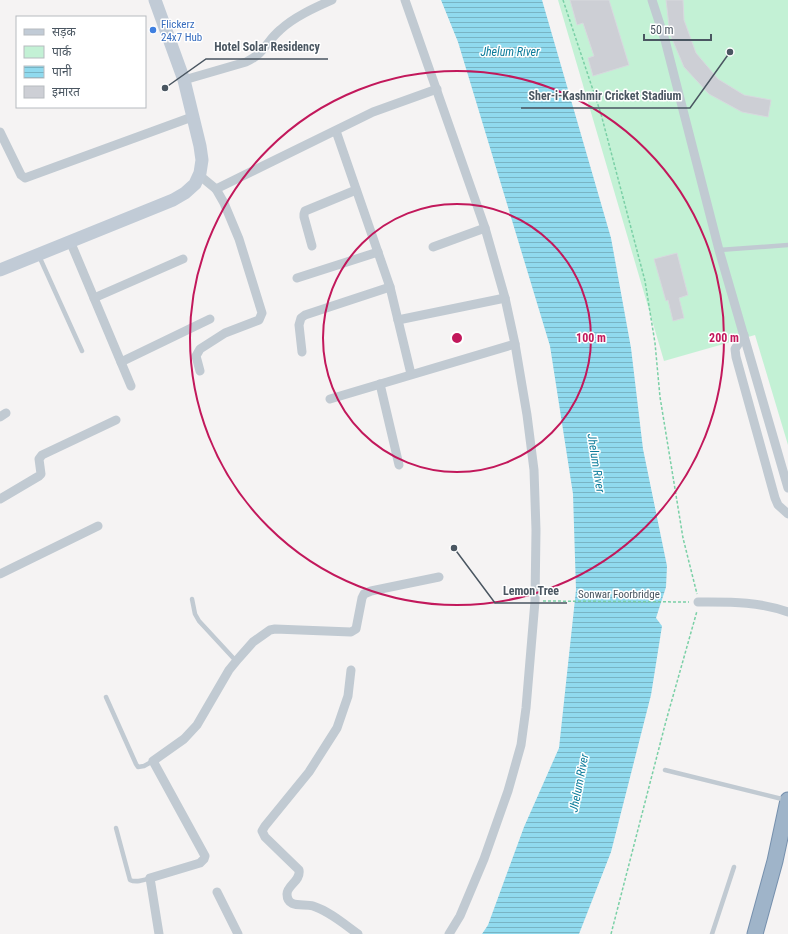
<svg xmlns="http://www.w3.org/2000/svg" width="788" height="934" viewBox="0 0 788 934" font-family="'Roboto Condensed','Noto Sans Devanagari',sans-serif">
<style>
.green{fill:#c3f1d5}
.water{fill:url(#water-rules)}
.building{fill:#cdcfd5;stroke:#d7d9de}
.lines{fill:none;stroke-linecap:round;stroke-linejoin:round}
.trunk-casing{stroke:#7690ad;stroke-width:17}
.path{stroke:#7ad0a6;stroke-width:1.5;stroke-dasharray:3 2;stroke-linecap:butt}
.service{stroke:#c1cad2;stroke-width:4.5}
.minor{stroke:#c1cad2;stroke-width:9}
.secondary{stroke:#c1cbd6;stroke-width:13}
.trunk{stroke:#9fb4c9;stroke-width:15}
.ring{fill:none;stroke:#c2185b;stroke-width:2}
.shop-dot{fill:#3f7fe0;stroke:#fff;stroke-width:1.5}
.labels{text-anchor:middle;stroke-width:3;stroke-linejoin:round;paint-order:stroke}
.shop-label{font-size:11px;fill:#366cbe;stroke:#fff;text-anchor:start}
.street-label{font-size:11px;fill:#4a5661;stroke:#fff}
.water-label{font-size:12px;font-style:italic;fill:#0c7c9b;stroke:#fff}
.centre{fill:#c2185b;stroke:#fff;stroke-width:2}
.ring-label{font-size:12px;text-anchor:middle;font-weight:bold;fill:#c2185b;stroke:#fff;stroke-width:3;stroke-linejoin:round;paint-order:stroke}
.leader{fill:none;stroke:#4a5661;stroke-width:1.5}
.callout-dot{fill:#4a5661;stroke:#fff;stroke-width:1.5}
.callout-label{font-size:12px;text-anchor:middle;font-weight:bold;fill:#4a5661;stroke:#fff;stroke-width:3;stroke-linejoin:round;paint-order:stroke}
</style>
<defs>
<pattern id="water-rules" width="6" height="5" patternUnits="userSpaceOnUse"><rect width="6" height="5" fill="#90daee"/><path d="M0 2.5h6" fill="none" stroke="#78b4c4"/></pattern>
</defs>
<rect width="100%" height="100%" fill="#f5f3f3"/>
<!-- green -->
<polygon class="green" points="558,0 788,0 788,445 755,335 664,361"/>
<!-- water -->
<polygon class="water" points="441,0 542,0 611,238 631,348 643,449 667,566 666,587 656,618 662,626 651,695 611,852 579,934 482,934 488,925 524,827 559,748 576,590 573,494 550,346 458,42"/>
<!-- building -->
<g class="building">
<polygon points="570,0 609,0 629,65 593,76 588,58 594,56 583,23 577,25"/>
<polygon points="666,0 683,0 684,20 696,53 718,79 744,95 771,100 768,117 742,112 709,94 684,67 670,34"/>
<polygon points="677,253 688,295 679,298 684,318 673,321 668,300 666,301 654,259"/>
</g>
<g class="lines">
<defs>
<polyline id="trunk" points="755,934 775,861 788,800"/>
</defs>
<!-- trunk casing -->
<use href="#trunk" class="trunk-casing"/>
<!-- path -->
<g class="path">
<polyline points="563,0 601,114 645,281 655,343 660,397 683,538 697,594"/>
<polyline points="543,601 689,602"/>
<polyline points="611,934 666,721 697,611"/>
</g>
<!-- service -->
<g class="service">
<polyline points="719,250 788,245"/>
<polyline points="39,256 82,351"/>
<polyline points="192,599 195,614 199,621 236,661"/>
<polyline points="106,697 136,764 138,767 144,766 153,761"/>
<polyline points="665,770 786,800"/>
<path d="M116 828 130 880C136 883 144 880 150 878"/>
<polyline points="712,934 734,867"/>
</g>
<!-- minor -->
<g class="minor">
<polyline points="405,0 485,228 505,298 515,344 527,415 534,470 536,530 535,601 526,708 521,745 508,791 484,859 460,916 449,934"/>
<polyline points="652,0 665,40 719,250 788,488"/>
<path d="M184 80 246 62C264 54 266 42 280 30 294 17 314 8 332 0"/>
<polyline points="336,131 390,287 411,374"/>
<polyline points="0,132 21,175 25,178 192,117"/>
<polyline points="199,175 216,189 224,203 239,239 262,313 259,320 225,333 200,349 196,356 200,371"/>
<polyline points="216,189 373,112 437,89"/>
<polyline points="70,241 131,386"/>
<polyline points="312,246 304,217 304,214 305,211 356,190"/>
<polyline points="433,247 485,228"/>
<polyline points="297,278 378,252"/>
<polyline points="94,298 183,259"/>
<polyline points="398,320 505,298"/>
<polyline points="744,335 735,349 736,357 775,498 778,505 788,514"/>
<polyline points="302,352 299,325 301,318 305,315 390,287"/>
<polyline points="121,362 210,319"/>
<polyline points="380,384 399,465"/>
<polyline points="330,399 515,344"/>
<polyline points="0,417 6,413"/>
<polyline points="0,499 39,476 41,474 39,459 42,455 116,420"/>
<polyline points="0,574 98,526"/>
<path d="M698 602C731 602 756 601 788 612"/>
<path d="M351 670 348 696 337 728 309 772 265 826 262 831 265 837 299 870C301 881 287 885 287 894 287 909 304 903 313 906 329 911 344 924 358 934"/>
<polyline points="217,892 238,934"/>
<polyline points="159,934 150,878 200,863 204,859 205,856 153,761 184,739 197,725 229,670 238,659 253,642 270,630 275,629 351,632 356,629 362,598 364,594 371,591 439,577"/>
</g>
<!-- secondary -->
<polyline class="secondary" points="0,270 173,200 185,193 195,184 200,173 202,160 200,146 184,80 155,0"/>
<!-- trunk -->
<use href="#trunk" class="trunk"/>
</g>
<!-- distance rings -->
<g class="ring">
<circle cx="457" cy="338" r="134"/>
<circle cx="457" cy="338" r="267"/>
</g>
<!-- markers -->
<circle class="shop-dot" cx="153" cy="30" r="4"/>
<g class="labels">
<!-- shop labels -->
<g class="shop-label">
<text x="161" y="28">Flickerz<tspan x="161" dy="13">24x7 Hub</tspan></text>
</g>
<!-- street labels -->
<g class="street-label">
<text x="619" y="598">Sonwar Foorbridge</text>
</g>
<!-- water labels -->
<g class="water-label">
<text x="510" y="56">Jhelum River</text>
<text transform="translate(596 463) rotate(81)" y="4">Jhelum River</text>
<text transform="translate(579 783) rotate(-79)" y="4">Jhelum River</text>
</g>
</g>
<circle cx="457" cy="338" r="6" class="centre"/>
<g class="ring-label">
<text x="591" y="342">100 m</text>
<text x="724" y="342">200 m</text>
</g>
<!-- callouts -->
<path class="leader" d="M165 88L206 59H328M730 52L690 108H521M454 548L495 603H567"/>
<g class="callout-dot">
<circle cx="165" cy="88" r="4"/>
<circle cx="730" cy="52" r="4"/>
<circle cx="454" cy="548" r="4"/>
</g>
<g class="callout-label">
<text x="267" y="51">Hotel Solar Residency</text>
<text x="605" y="100">Sher-i-Kashmir Cricket Stadium</text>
<text x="531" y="595">Lemon Tree</text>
</g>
<!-- legend -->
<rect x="16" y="16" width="130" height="92" fill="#ffffff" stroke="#b7bbc0"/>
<rect x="24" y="29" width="20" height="6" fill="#c1cbd6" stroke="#b7bbc0"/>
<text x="52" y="36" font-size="12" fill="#4a5661">सड़क</text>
<rect x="24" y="46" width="20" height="12" fill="#c3f1d5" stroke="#b7bbc0"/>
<text x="52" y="56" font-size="12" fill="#4a5661">पार्क</text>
<rect x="24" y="66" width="20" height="12" fill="url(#water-rules)" stroke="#b7bbc0"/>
<text x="52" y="76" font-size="12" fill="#4a5661">पानी</text>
<rect x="24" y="86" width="20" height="12" fill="#cdcfd5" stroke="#b7bbc0"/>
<text x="52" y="96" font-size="12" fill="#4a5661">इमारत</text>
<!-- scale -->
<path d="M644 34v6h67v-6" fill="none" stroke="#4a5661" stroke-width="2"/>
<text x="650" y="34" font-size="12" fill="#4a5661" stroke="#ffffff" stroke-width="3" paint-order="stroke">50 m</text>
</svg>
